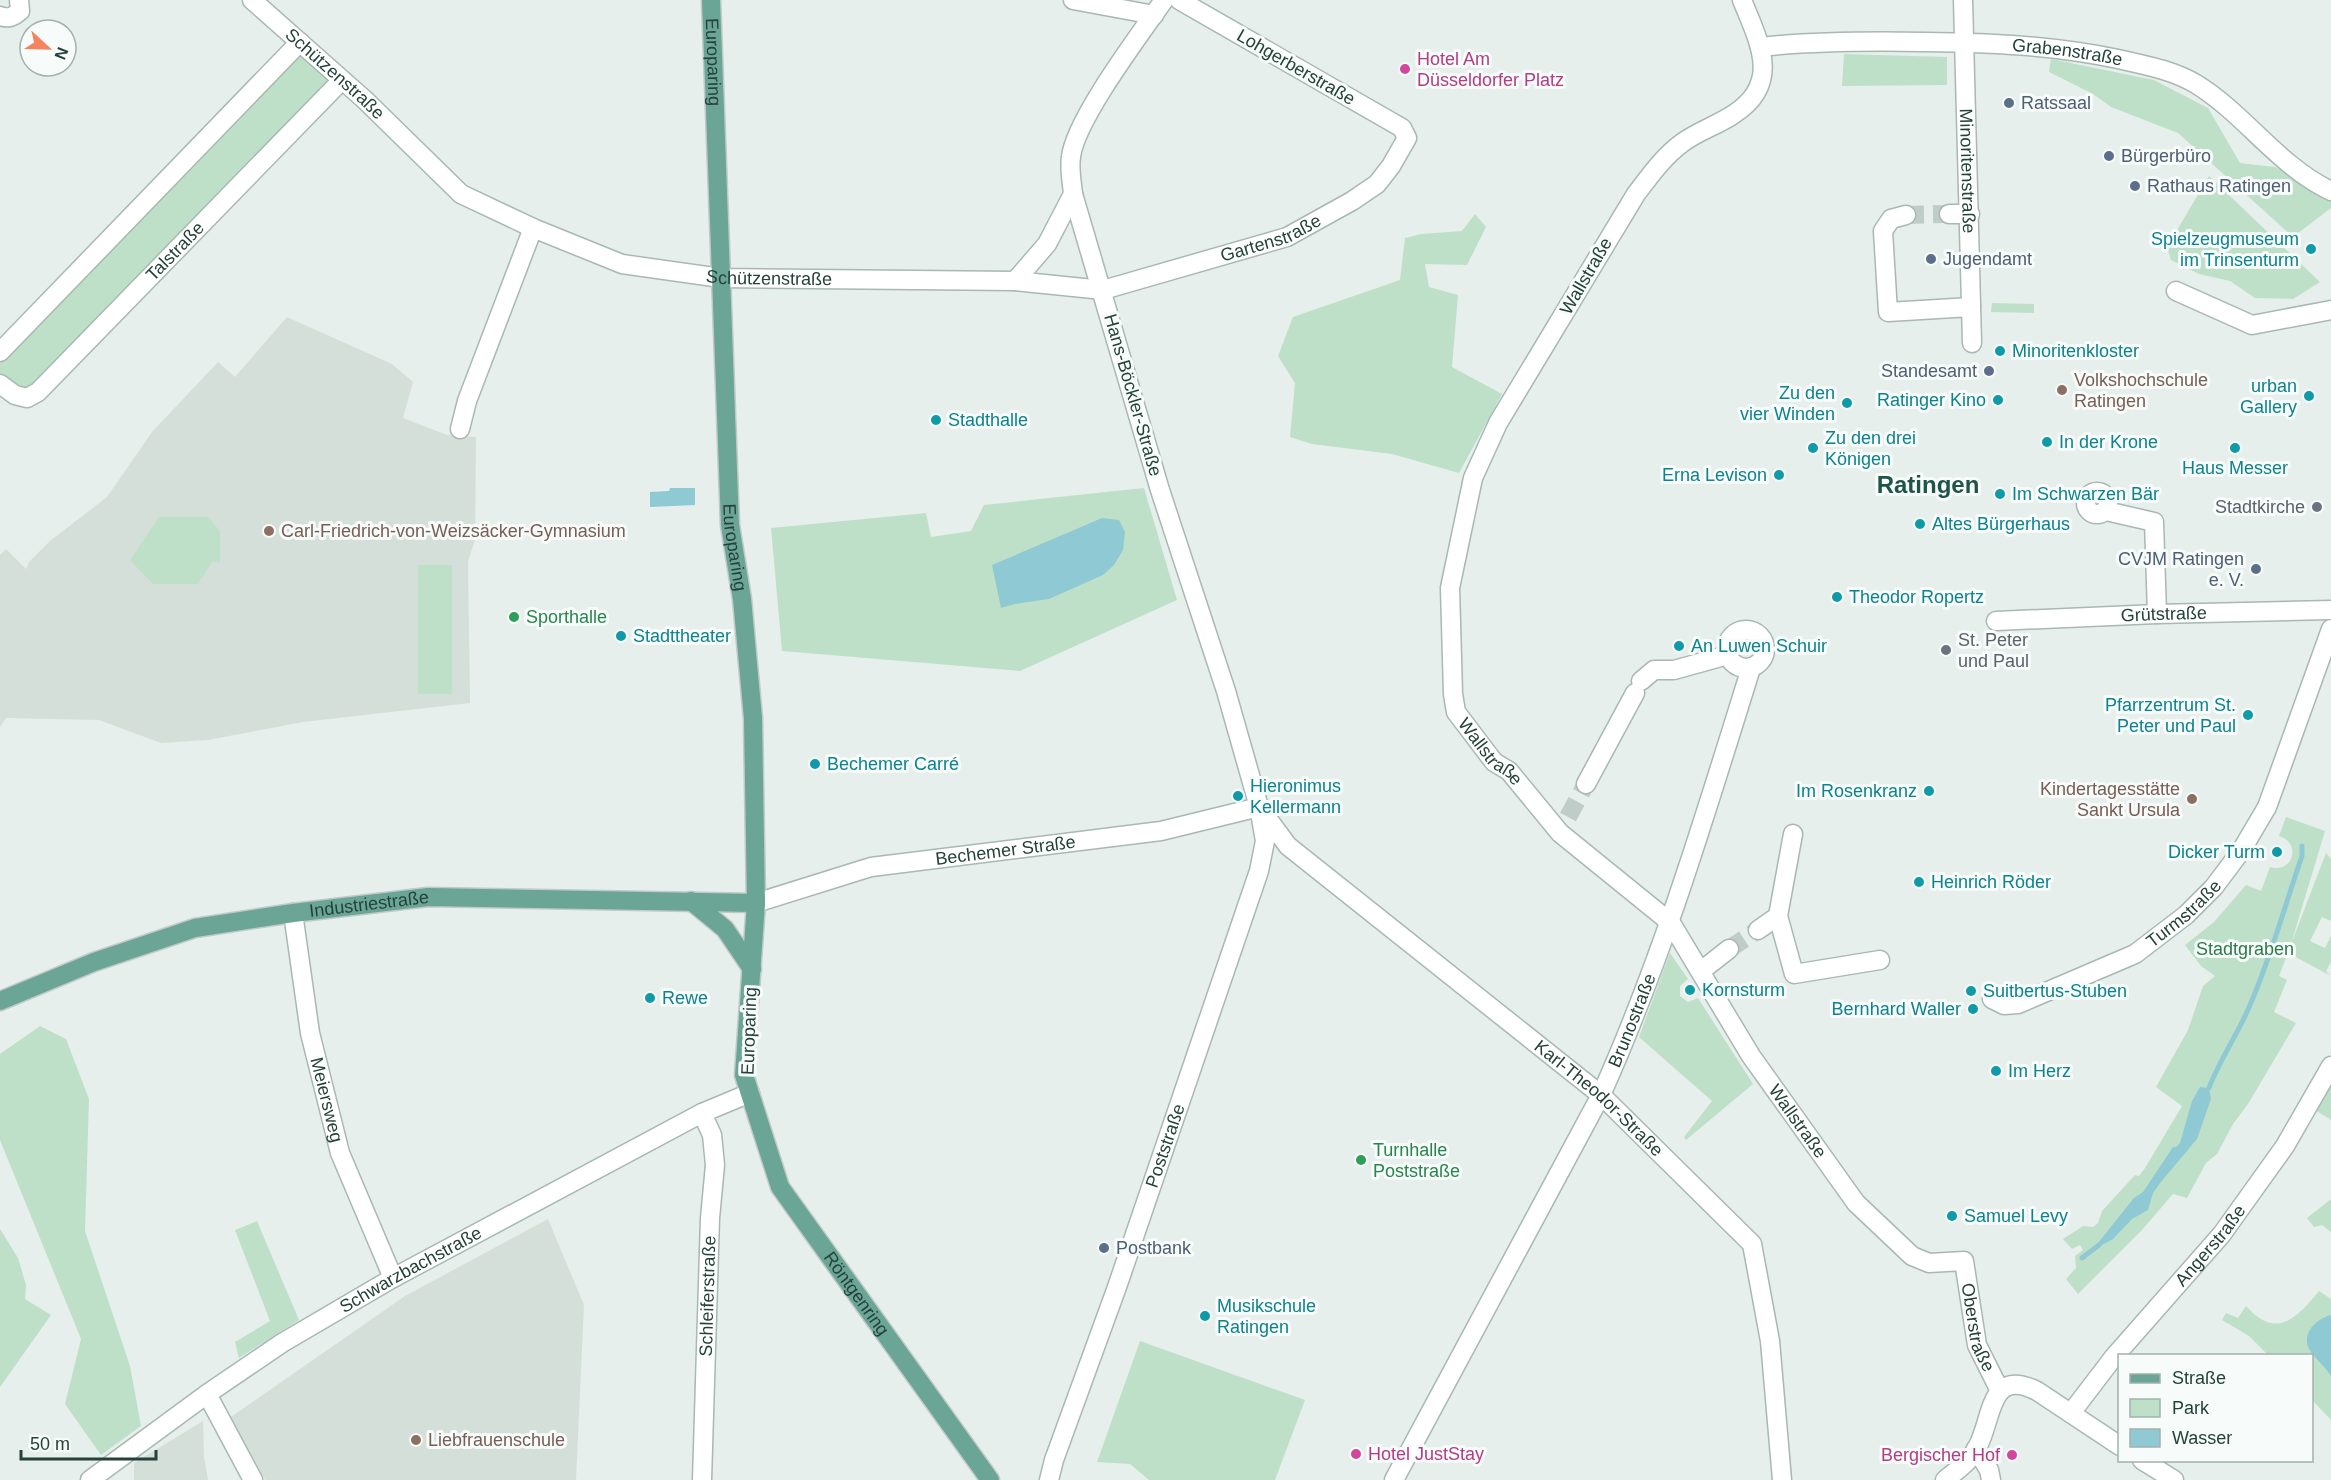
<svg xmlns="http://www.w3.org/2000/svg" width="2331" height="1480" viewBox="0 0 2331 1480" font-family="Arial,sans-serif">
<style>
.built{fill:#d4dfda}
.green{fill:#bfe0c8}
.water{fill:#8ec9d4}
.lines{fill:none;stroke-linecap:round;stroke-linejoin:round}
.stream{stroke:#8ec9d4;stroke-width:5}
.minor-tunnel{stroke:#bfccc8;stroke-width:18;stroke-dasharray:18 9;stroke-linecap:butt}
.minor-casing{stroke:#a8b8b2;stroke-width:21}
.major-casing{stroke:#c2cac8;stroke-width:21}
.minor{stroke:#fff;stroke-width:18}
.major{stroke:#6aa596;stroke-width:18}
.hotel-dot{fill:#d1479c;stroke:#f7fbf9;stroke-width:2}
.service-dot{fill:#5c6f8a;stroke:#f7fbf9;stroke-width:2}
.culture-dot{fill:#0f9aa8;stroke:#f7fbf9;stroke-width:2}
.education-dot{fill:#8d6e63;stroke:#f7fbf9;stroke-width:2}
.worship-dot{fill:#6b7280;stroke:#f7fbf9;stroke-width:2}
.leisure-dot{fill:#2e9e5b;stroke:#f7fbf9;stroke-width:2}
.labels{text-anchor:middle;stroke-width:6;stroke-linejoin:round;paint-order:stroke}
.street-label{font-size:18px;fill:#24423a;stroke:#f7fbf9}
.hotel-label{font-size:18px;fill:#b23c85;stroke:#f7fbf9;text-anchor:start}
.service-label{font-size:18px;fill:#4e5e75;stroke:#f7fbf9;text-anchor:start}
.culture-label{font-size:18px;fill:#0d838f;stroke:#f7fbf9;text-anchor:start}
.education-label{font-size:18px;fill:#785e54;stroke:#f7fbf9;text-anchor:start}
.worship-label{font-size:18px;fill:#5b616d;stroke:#f7fbf9;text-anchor:end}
.leisure-label{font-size:18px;fill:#27864d;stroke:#f7fbf9;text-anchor:start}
.park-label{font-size:18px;fill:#2d7a4b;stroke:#f7fbf9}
.district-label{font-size:24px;font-weight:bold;fill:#1f5548;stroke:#f7fbf9}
</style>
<rect width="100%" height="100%" fill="#e6efeb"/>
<!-- built -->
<g class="built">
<polygon points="287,317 392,364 413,382 403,418 447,435 476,437 475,539 468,562 470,703 303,722 208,740 161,743 99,720 6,718 0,727 0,555 6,549 26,569 29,562 50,541 107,497 152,432 218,362 235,377"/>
<polygon points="548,1219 584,1305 576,1480 265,1480 231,1417 405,1296"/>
<polygon points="203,1421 204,1457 208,1480 134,1480 134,1463"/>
</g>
<!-- green -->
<g class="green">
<polygon points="299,46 339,84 39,392 0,382 0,354"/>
<polygon points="1844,54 1947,57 1947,85 1842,86"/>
<polygon points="2051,59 2154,80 2208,108 2240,163 2275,167 2331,199 2331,208 2293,237 2178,133 2111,107 2093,94 2049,72"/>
<polygon points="2209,176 2320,282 2293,299 2255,298 2230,281 2199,274 2171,260 2167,247"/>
<polygon points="1475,214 1486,227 1467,265 1425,264 1429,287 1458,295 1452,367 1502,394 1459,473 1392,454 1312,444 1290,437 1295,383 1278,356 1293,317 1400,280 1405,238 1421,234 1462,231"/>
<polygon points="1992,303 2034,304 2034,313 1991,312"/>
<polygon points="1144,488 1177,600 1020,671 782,651 771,528 926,513 931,537 971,531 984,505"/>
<polygon points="159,517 208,517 220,531 220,563 213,561 198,584 153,584 130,560"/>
<rect x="418" y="565" width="34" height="129"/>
<path d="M2286 817 2325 831 2291 944 2326 853 2331 859V921L2322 917 2310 941 2325 948 2331 936V962L2326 971 2331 976 2288 953 2279 976 2287 980 2274 1012 2296 1023 2248 1104 2233 1124 2217 1154 2206 1163 2187 1198 2173 1194 2142 1230 2078 1294 2066 1279 2076 1268 2075 1256 2083 1250 2080 1245 2072 1249 2063 1239 2083 1226 2093 1227 2098 1223 2102 1211 2135 1175 2139 1176 2145 1168 2182 1106 2156 1087 2188 1030 2203 986 2215 976 2201 966 2185 945 2214 922 2246 885 2261 891 2270 867C2293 874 2302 843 2279 836Z"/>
<polygon points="1670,953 1688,979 1680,986 1680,996 1688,1002 1698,998 1753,1084 1686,1140 1684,1137 1712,1101 1639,1037"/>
<polygon points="40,1026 66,1039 89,1099 85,1231 130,1366 141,1426 101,1455 65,1404 81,1339 0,1140 0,1054"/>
<polygon points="2331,1082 2331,1120 2315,1110"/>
<polygon points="2331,1199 2331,1232 2322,1225 2314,1227 2307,1218"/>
<polygon points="257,1221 299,1320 239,1358 235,1342 270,1321 235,1230"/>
<polygon points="0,1229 18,1258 26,1285 25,1299 51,1315 0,1387"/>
<path d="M2319 1291 2331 1299V1420L2312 1400V1356L2268 1355 2249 1336 2222 1320 2226 1313 2238 1318 2246 1306C2276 1340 2296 1319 2319 1291Z"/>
<polygon points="1140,1341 1305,1400 1275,1480 1149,1480 1130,1464 1097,1462"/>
</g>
<!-- water -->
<g class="water">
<polygon points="670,488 695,488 695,505 650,507 650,492 669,491"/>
<polygon points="1102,518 1119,520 1125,532 1123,550 1114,565 1103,575 1049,599 1015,604 1001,608 992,565"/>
<polygon points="2200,1087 2209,1088 2211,1099 2197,1139 2160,1183 2153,1193 2148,1210 2132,1219 2113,1239 2100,1246 2098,1243 2134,1198 2143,1192 2173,1147 2176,1147 2180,1143 2192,1101"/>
<path d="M2331 1315V1376C2322 1360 2297 1349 2311 1328 2317 1321 2323 1317 2331 1315Z"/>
</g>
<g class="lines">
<!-- stream -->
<g class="stream">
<path d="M2209 1088C2220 1059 2238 1034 2250 1005 2271 957 2285 905 2302 856V846"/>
<polyline points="2082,1258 2099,1245"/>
</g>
<!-- minor-tunnel -->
<g class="minor-tunnel">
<polyline points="1906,215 1949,214"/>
<polyline points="1568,817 1586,784"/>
<polyline points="1729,949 1758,930"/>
</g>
<defs>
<g id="minor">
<path id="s1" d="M252 0 365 100 461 194 533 228 622 264 721 278 1015 281 1103 290 1287 237 1352 201 1377 184 1391 166 1407 138 1402 128 1179 0"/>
<polyline points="1073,0 1154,15"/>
<path id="s2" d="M1742 0C1759 42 1782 83 1734 114 1718 125 1698 131 1682 143 1663 157 1650 176 1636 194L1498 423 1473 478 1450 588 1453 694 1456 712 1494 762 1509 771 1560 833 1671 923 1751 1056 1856 1203 1912 1256 1929 1263 1964 1261 1977 1345 2000 1391"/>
<path id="s3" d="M1963 0 1972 343"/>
<path d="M0 16C9 19 13 17 20 11L19 0"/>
<path id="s4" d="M1760 47C1815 41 1869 41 1924 42 1992 43 2051 45 2118 59 2144 65 2173 70 2196 84 2245 114 2278 166 2331 191"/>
<polyline points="1949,214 1970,214"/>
<polyline points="1906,215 1891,219 1883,231 1888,312 1971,307"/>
<polyline points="1015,281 1047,244 1073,194"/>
<polyline points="2176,291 2252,325 2331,310"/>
<polyline points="0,352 300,42"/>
<path id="s5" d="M0 384 15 395 27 398 38 392 342 80"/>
<polyline points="460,429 467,401 533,228"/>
<circle cx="2097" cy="503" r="11"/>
<polyline points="2106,511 2154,522 2157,614"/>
<path id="s6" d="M1996 621 2157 614 2331 610"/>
<circle cx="1746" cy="649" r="19"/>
<polyline points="1641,681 1654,670 1674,670 1728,655"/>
<polyline points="1586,784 1635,693"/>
<path id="s7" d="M1262 811 1288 846 1601 1095 1752 1244 1770 1341 1782 1480"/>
<path id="s8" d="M756 903 871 867 1161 831 1259 807"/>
<path id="s9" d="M293 913 310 1033 340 1153 393 1278"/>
<polyline points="1778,916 1794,974 1880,960"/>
<polyline points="1758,930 1778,916 1793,834"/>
<polyline points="1701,971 1729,949"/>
<path id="s10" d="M1992 999 2004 1005 2018 1004 2135 954 2186 915 2214 887 2241 851 2267 807 2331 629"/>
<polyline points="207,1394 253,1480"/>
<path id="s11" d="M2071 1413 2113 1358 2222 1234 2285 1146 2331 1066"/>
<polyline points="1976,1449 1989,1470 1991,1480"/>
<polyline points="2142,1460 2174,1480"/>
<path id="s12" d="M90 1480 207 1394 282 1343 393 1278 702 1113 750 1093"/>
<path id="s13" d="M702 1480 710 1218 715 1165 712 1135 702 1113"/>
<path id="s14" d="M1049 1480 1054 1460 1117 1287 1259 871 1265 841 1259 807 1226 691 1160 490 1073 194C1072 182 1069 169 1071 157 1075 120 1141 33 1164 0"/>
<path id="s15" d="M1394 1480 1601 1095C1663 957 1706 812 1751 668"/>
<path d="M1945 1480C1957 1470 1971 1461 1978 1446 1993 1417 1989 1367 2037 1391L2120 1446"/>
</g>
<g id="major">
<path id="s16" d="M711 0 730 525 742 599 753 718 756 903 744 1075 780 1187 990 1480"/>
<polyline points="691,901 725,929 752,969"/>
<path id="s17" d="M0 1001 94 962 195 928 293 913 428 897 756 903"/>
</g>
</defs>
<!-- minor casing -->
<use href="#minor" class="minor-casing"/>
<!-- major casing -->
<use href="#major" class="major-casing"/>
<!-- minor -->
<use href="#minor" class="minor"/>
<!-- major -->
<use href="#major" class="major"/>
</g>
<!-- markers -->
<g class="hotel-dot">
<circle cx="1405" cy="69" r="6"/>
<circle cx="1356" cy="1454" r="6"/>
<circle cx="2012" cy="1455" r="6"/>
</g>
<g class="service-dot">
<circle cx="2009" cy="103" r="6"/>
<circle cx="2109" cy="156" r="6"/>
<circle cx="2135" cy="186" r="6"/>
<circle cx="1931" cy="259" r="6"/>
<circle cx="1989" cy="371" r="6"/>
<circle cx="2256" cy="569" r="6"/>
<circle cx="1104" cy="1248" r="6"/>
</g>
<g class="culture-dot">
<circle cx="2311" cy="249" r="6"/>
<circle cx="2000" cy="351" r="6"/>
<circle cx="2309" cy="396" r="6"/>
<circle cx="1998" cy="400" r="6"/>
<circle cx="1847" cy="403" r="6"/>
<circle cx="936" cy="420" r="6"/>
<circle cx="2047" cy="442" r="6"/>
<circle cx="1813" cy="448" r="6"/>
<circle cx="2235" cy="448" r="6"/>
<circle cx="1779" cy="475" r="6"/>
<circle cx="2000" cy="494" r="6"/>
<circle cx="1920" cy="524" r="6"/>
<circle cx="1837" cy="597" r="6"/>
<circle cx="621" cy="636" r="6"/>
<circle cx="1679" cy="646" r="6"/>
<circle cx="2248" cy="715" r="6"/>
<circle cx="815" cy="764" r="6"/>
<circle cx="1929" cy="791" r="6"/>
<circle cx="1238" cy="796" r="6"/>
<circle cx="2277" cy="852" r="6"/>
<circle cx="1919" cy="882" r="6"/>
<circle cx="1690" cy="990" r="6"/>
<circle cx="1971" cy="991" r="6"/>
<circle cx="650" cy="998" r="6"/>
<circle cx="1973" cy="1009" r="6"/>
<circle cx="1996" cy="1071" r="6"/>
<circle cx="1952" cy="1216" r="6"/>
<circle cx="1205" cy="1316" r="6"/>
</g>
<g class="education-dot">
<circle cx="2062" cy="390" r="6"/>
<circle cx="269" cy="531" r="6"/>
<circle cx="2192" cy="799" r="6"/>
<circle cx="416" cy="1440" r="6"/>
</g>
<g class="worship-dot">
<circle cx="2317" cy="507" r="6"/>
<circle cx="1946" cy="650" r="6"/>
</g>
<g class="leisure-dot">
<circle cx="514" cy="617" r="6"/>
<circle cx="1361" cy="1160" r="6"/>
</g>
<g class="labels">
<!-- street labels -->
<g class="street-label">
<text dy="6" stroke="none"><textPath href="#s4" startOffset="308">Grabenstraße</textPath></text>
<text dy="6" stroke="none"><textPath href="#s16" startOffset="62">Europaring</textPath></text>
<text transform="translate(1296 67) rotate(30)" y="6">Lohgerberstraße</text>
<text dy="6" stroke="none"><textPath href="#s1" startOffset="111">Schützenstraße</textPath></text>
<text dy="6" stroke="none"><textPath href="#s3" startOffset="171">Minoritenstraße</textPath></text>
<text dy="6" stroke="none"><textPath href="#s1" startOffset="1119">Gartenstraße</textPath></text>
<text dy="6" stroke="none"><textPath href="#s5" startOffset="240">Talstraße</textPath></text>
<text transform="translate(1586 276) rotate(-60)" y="6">Wallstraße</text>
<text dy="6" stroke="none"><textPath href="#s1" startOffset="609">Schützenstraße</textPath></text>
<text transform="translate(1133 395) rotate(74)" y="6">Hans-Böckler-Straße</text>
<text dy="6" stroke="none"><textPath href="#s16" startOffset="548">Europaring</textPath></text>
<text dy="6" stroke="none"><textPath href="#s6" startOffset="168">Grütstraße</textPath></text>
<text dy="6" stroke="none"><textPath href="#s2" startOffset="874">Wallstraße</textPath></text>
<text dy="6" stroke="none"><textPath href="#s8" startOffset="256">Bechemer Straße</textPath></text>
<text dy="6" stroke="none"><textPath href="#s17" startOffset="384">Industriestraße</textPath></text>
<text dy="6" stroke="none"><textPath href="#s10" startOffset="218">Turmstraße</textPath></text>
<text dy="6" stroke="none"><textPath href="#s15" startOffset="518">Brunostraße</textPath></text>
<text transform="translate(749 1031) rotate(-88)" y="6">Europaring</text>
<text dy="6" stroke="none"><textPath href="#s7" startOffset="444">Karl-Theodor-Straße</textPath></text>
<text dy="6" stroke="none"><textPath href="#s9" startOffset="190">Meiersweg</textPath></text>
<text dy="6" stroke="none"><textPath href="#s2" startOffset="1360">Wallstraße</textPath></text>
<text dy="6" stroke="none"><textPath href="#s14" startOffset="354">Poststraße</textPath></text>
<text dy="6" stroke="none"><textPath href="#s11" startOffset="218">Angerstraße</textPath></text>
<text dy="6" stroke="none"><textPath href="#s12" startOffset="384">Schwarzbachstraße</textPath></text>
<text dy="6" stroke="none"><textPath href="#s16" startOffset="1326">Röntgenring</textPath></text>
<text dy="6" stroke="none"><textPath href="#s13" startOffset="184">Schleiferstraße</textPath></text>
<text dy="6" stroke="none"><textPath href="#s2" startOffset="1659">Oberstraße</textPath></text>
</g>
<!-- hotel labels -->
<g class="hotel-label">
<text x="1417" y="65">Hotel Am<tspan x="1417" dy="21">Düsseldorfer Platz</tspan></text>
<text x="1368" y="1460">Hotel JustStay</text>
<text x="2000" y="1461" text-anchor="end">Bergischer Hof</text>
</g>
<!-- service labels -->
<g class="service-label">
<text x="2021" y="109">Ratssaal</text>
<text x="2121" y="162">Bürgerbüro</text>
<text x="2147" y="192">Rathaus Ratingen</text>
<text x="1943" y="265">Jugendamt</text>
<text x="1977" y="377" text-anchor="end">Standesamt</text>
<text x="2244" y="565" text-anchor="end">CVJM Ratingen<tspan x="2244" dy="21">e. V.</tspan></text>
<text x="1116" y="1254">Postbank</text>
</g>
<!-- culture labels -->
<g class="culture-label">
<text x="2299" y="245" text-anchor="end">Spielzeugmuseum<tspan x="2299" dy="21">im Trinsenturm</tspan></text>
<text x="2012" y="357">Minoritenkloster</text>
<text x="2297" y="392" text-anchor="end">urban<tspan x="2297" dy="21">Gallery</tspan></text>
<text x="1835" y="399" text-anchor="end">Zu den<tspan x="1835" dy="21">vier Winden</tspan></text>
<text x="1986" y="406" text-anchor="end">Ratinger Kino</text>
<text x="948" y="426">Stadthalle</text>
<text x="1825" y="444">Zu den drei<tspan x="1825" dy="21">Königen</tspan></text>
<text x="2059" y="448">In der Krone</text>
<text x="2235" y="474" text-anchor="middle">Haus Messer</text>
<text x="1767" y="481" text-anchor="end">Erna Levison</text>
<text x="2012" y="500">Im Schwarzen Bär</text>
<text x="1932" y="530">Altes Bürgerhaus</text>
<text x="1849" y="603">Theodor Ropertz</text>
<text x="633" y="642">Stadttheater</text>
<text x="1691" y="652">An Luwen Schuir</text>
<text x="2236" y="711" text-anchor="end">Pfarrzentrum St.<tspan x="2236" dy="21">Peter und Paul</tspan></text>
<text x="827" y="770">Bechemer Carré</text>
<text x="1250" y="792">Hieronimus<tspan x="1250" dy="21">Kellermann</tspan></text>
<text x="1917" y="797" text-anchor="end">Im Rosenkranz</text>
<text x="2265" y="858" text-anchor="end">Dicker Turm</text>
<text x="1931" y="888">Heinrich Röder</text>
<text x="1702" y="996">Kornsturm</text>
<text x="1983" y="997">Suitbertus-Stuben</text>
<text x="662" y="1004">Rewe</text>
<text x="1961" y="1015" text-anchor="end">Bernhard Waller</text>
<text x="2008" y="1077">Im Herz</text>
<text x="1964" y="1222">Samuel Levy</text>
<text x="1217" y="1312">Musikschule<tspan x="1217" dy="21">Ratingen</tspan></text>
</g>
<!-- education labels -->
<g class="education-label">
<text x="2074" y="386">Volkshochschule<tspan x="2074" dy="21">Ratingen</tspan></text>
<text x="281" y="537">Carl-Friedrich-von-Weizsäcker-Gymnasium</text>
<text x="2180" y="795" text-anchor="end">Kindertagesstätte<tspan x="2180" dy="21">Sankt Ursula</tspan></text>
<text x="428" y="1446">Liebfrauenschule</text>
</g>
<!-- worship labels -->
<g class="worship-label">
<text x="2305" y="513">Stadtkirche</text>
<text x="1958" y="646" text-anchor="start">St. Peter<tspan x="1958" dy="21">und Paul</tspan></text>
</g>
<!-- leisure labels -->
<g class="leisure-label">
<text x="526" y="623">Sporthalle</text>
<text x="1373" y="1156">Turnhalle<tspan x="1373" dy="21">Poststraße</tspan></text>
</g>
<!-- park labels -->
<g class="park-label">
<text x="2245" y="955">Stadtgraben</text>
</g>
<!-- district labels -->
<g class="district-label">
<text x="1928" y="493">Ratingen</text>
</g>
</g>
<!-- legend -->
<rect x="2118" y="1354" width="195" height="108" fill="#f7fbf9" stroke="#a3b1ad" stroke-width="1.5"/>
<rect x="2130" y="1374" width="30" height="9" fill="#6aa596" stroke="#a3b1ad" stroke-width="1.5"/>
<text x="2172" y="1384" font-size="18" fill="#24423a">Straße</text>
<rect x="2130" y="1399" width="30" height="18" fill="#bfe0c8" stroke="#a3b1ad" stroke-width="1.5"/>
<text x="2172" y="1414" font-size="18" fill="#24423a">Park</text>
<rect x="2130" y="1429" width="30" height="18" fill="#8ec9d4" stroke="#a3b1ad" stroke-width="1.5"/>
<text x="2172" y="1444" font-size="18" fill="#24423a">Wasser</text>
<!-- north arrow -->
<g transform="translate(48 48) rotate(112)"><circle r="28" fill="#f7fbf9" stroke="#a3b1ad" stroke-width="1.5"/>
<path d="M0-4.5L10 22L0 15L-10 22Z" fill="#f4845f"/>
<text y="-9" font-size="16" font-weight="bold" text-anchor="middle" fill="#24423a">N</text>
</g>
<!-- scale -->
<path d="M21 1450v9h135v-9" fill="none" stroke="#24423a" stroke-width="3"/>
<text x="30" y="1450" font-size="18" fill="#24423a" stroke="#f7fbf9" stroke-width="4.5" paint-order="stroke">50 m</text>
</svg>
